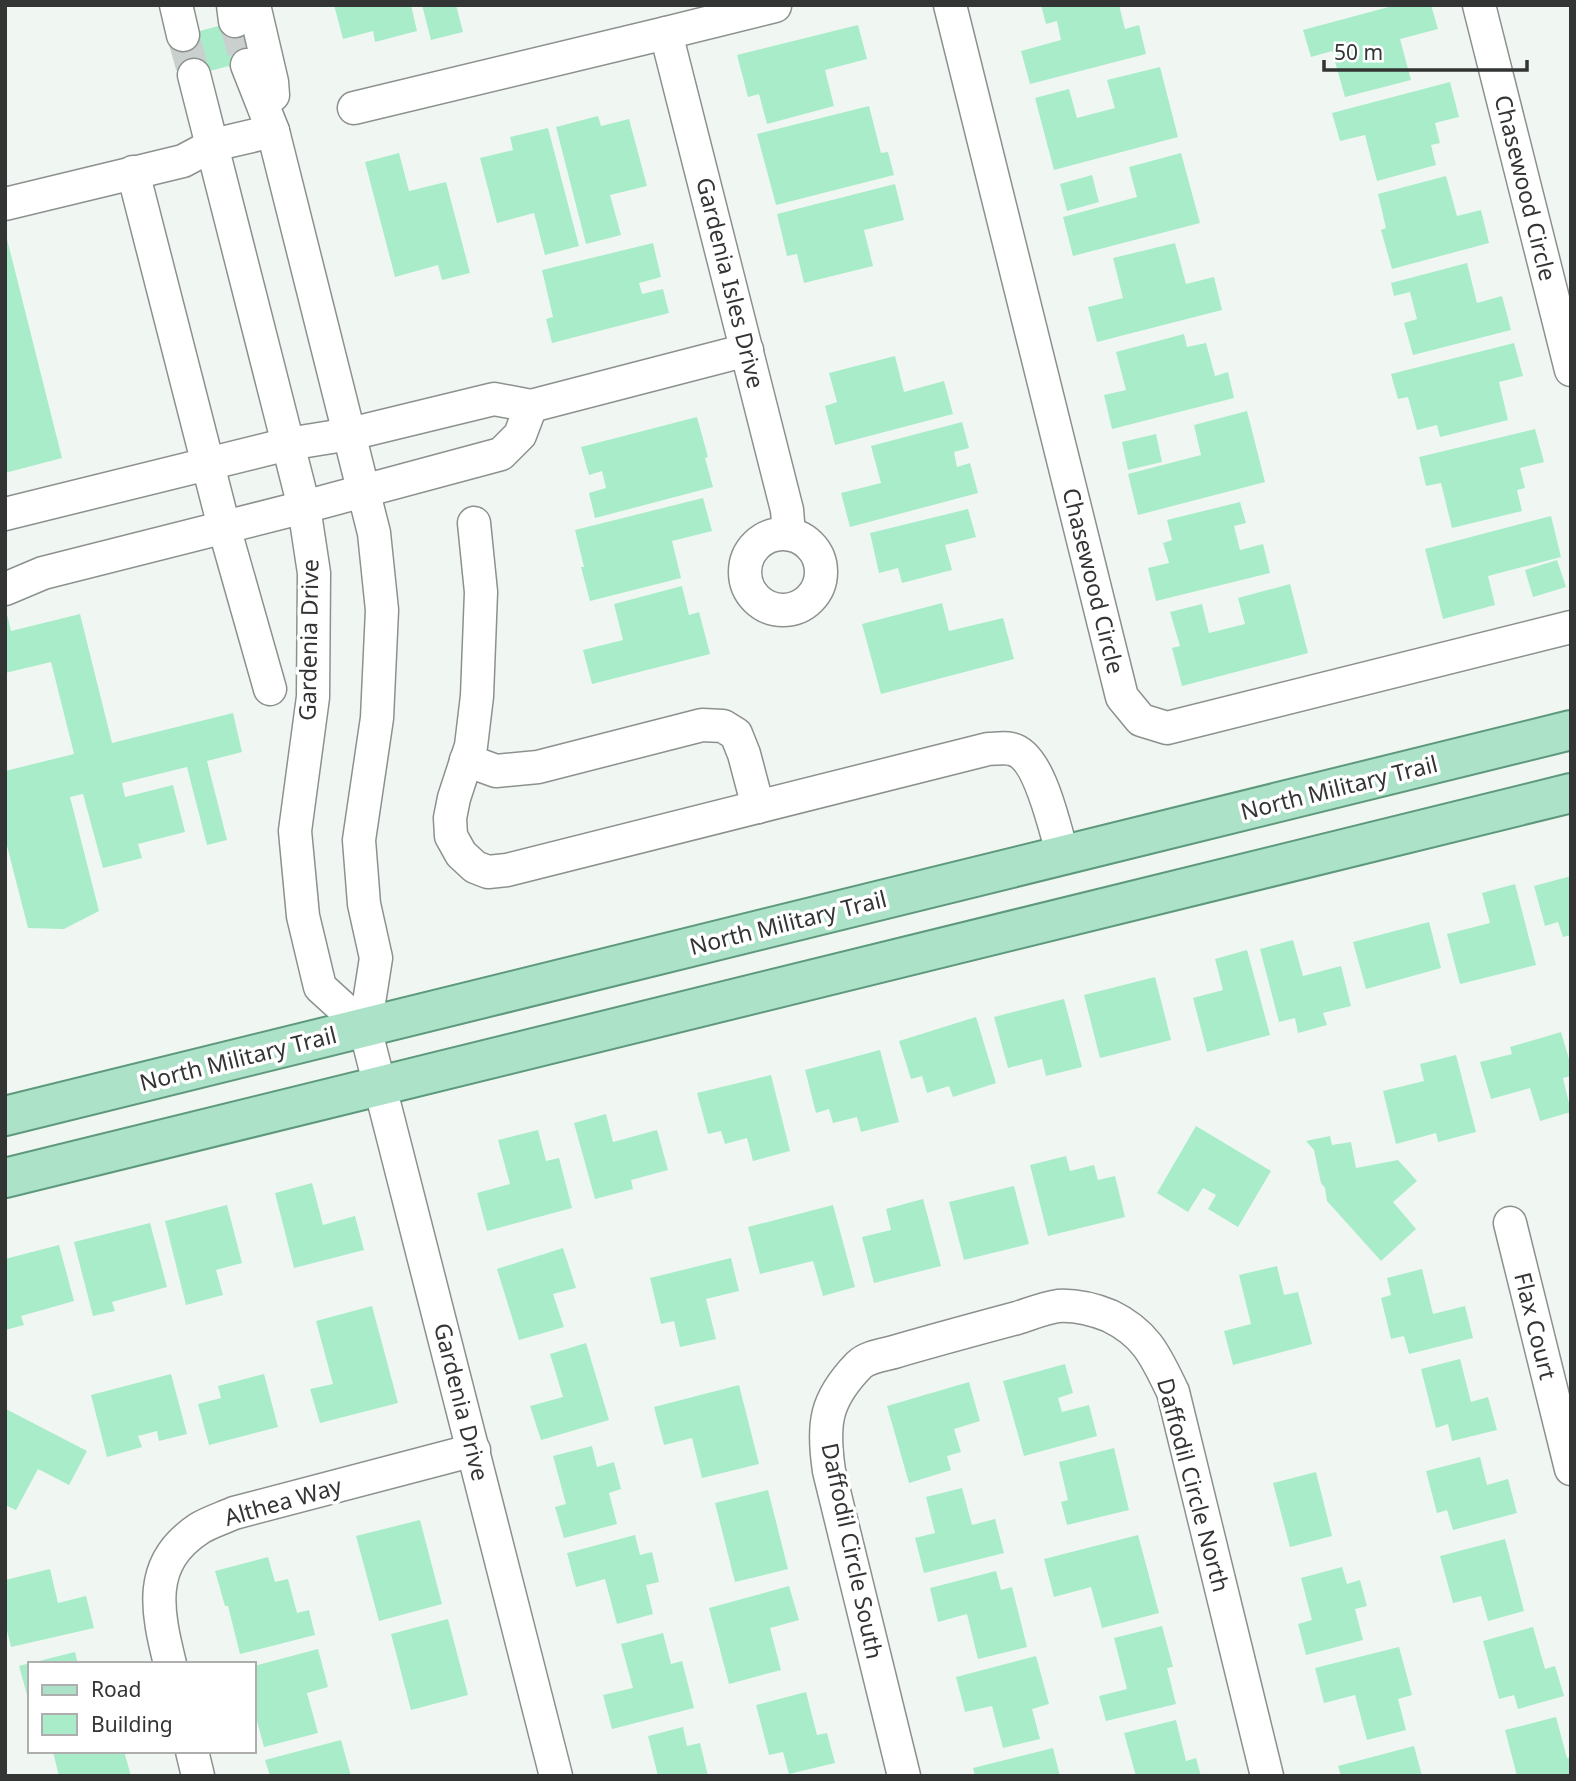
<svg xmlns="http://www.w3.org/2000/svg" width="1576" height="1781" viewBox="0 0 1576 1781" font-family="'Noto Sans',sans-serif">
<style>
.building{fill:#a9ecc9}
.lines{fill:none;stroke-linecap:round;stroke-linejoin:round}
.minor-tunnel{stroke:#cad0cd;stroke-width:32;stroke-dasharray:32 16;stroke-linecap:butt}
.minor-casing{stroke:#8c918e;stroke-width:35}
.major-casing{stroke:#5e997c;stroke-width:42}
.minor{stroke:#fff;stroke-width:32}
.major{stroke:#ace2c8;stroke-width:38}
.labels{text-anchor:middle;stroke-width:7;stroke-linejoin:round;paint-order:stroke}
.street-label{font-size:23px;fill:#323533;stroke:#fff}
</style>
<rect width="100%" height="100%" fill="#f0f7f3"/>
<!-- building -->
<g class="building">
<polygon points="334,5 411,5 417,31 375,42 373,31 343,39"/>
<polygon points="422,5 456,5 463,32 431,40"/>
<polygon points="1041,5 1119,5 1125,29 1139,25 1146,54 1030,84 1021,51 1061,40 1057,21 1046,24"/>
<polygon points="1396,5 1431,5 1438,29 1400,39 1411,80 1345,97 1332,51 1311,57 1303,30"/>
<polygon points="249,18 261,61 230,69 229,66 179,79 169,39"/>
<polygon points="858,25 867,59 825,70 834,106 767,124 759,94 748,97 737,55"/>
<polygon points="1160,67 1178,137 1054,170 1035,98 1069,89 1077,118 1115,108 1107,80"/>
<polygon points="1450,82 1459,117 1435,123 1440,143 1431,145 1436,165 1377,181 1365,135 1340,141 1332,113"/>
<polygon points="869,106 881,153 888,152 894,175 776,205 757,134"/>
<polygon points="598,116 601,126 629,119 647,186 610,195 621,235 586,244 556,127"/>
<polygon points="548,128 579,246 545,255 534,213 497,223 480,158 513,150 510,137"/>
<polygon points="399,153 409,191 446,182 470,273 442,280 438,265 395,277 365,162"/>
<polygon points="1181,153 1200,223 1073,256 1063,217 1137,197 1129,167"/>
<polygon points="1092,175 1099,202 1067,211 1060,184"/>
<polygon points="1446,176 1457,216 1481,210 1489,243 1392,269 1381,230 1386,228 1378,194"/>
<polygon points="895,184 904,220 864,230 873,266 804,283 797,254 787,256 777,214"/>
<polygon points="5,231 62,458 5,473"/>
<polygon points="653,243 661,277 639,283 642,294 663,289 669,313 552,343 546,319 553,317 542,270"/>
<polygon points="1175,243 1186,284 1214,277 1222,310 1097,342 1088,307 1123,298 1113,258"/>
<polygon points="1467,263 1477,303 1502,296 1511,330 1413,355 1404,323 1417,319 1410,292 1394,296 1391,283"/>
<polygon points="1184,334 1187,347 1206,343 1215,376 1228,372 1234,398 1112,429 1104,395 1126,390 1116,352"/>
<polygon points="1514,343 1523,376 1499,382 1508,420 1440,437 1437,425 1417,430 1408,397 1398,399 1391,374"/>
<polygon points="895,356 904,392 944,381 953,414 835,445 825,406 837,402 829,373"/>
<polygon points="1247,411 1265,482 1138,515 1128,474 1201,455 1194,425"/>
<polygon points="697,417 708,457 705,458 713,487 595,518 589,493 606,488 602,471 589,475 581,447"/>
<polygon points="962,422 969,448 954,452 957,467 970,463 978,493 850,527 841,493 881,483 871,446"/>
<polygon points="1535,429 1544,462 1520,468 1525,488 1517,490 1522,511 1452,528 1441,483 1426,486 1419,457"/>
<polygon points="1156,434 1162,462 1128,470 1122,442"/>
<polygon points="703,498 712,531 672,541 681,578 590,601 581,567 584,567 575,530"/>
<polygon points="1240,502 1246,523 1234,526 1240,550 1263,544 1270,573 1156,601 1148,568 1169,563 1163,543 1172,540 1167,520"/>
<polygon points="968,509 976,537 945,545 952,570 902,583 898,568 879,573 870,533"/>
<polygon points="1551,516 1561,557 1488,576 1495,605 1443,619 1425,549"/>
<polygon points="1557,560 1566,587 1533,597 1525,570"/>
<polygon points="1290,584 1308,653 1182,686 1172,648 1180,646 1170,612 1202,604 1209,633 1245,624 1238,598"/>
<polygon points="682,586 689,615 699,612 710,654 592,684 583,650 623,640 614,604"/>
<polygon points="942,603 949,631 1003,618 1014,659 881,694 862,624"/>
<polygon points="6,610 11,631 80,614 112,743 233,713 242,752 207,761 227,840 207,845 187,767 122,783 125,797 173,785 185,832 138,844 142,858 103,868 83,794 70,797 99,911 64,929 28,928 5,838 5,771 74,754 51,662 5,673"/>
<polygon points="1571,876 1571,935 1563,937 1558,922 1545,926 1534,886"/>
<polygon points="1515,884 1536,965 1460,984 1447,934 1490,923 1482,893"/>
<polygon points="1429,922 1441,968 1366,989 1353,942"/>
<polygon points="1293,940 1303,976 1341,966 1351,1006 1323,1013 1327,1025 1298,1033 1295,1018 1279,1022 1260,949"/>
<polygon points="1247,950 1270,1035 1207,1052 1193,998 1223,990 1215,959"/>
<polygon points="1155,977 1171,1040 1100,1058 1084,995"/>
<polygon points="1064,999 1082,1067 1046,1076 1042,1059 1008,1068 994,1017"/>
<polygon points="976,1017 996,1083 953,1097 949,1086 927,1093 922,1076 911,1079 899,1041"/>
<polygon points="1561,1032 1571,1066 1571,1076 1563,1078 1571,1112 1540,1121 1530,1088 1491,1099 1480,1062 1512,1054 1510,1047"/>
<polygon points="880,1050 899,1122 861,1132 857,1117 833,1123 829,1109 816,1113 805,1070"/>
<polygon points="1456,1055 1476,1132 1438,1142 1436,1133 1396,1144 1383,1091 1424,1081 1420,1064"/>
<polygon points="771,1075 790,1151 753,1161 747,1138 725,1144 721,1131 708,1134 697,1093"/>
<polygon points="606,1114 613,1142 657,1130 668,1170 631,1180 633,1189 595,1199 574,1123"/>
<polygon points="1196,1126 1271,1171 1238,1227 1208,1209 1216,1195 1203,1188 1188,1212 1157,1193"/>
<polygon points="538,1130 546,1161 559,1158 572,1208 487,1231 477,1193 510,1184 498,1140"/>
<polygon points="1330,1136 1332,1145 1351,1142 1356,1168 1398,1160 1417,1181 1393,1202 1416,1229 1381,1261 1327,1201 1325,1188 1321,1183 1314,1150 1306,1141"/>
<polygon points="1066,1156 1070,1171 1094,1165 1098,1180 1115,1176 1125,1217 1048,1236 1030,1165"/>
<polygon points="312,1183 323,1225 355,1216 364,1250 294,1268 275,1193"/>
<polygon points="1014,1186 1029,1244 964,1260 949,1202"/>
<polygon points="923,1199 941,1266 874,1283 862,1237 891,1230 886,1209"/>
<polygon points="227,1205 242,1263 216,1270 223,1295 186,1305 165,1221"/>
<polygon points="833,1205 855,1287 823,1296 813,1261 760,1274 748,1227"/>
<polygon points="150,1223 167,1287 112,1302 115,1311 93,1316 74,1242"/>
<polygon points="59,1245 74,1301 21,1316 24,1325 5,1330 5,1259"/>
<polygon points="563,1248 576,1288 553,1294 564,1327 519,1340 497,1269"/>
<polygon points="731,1258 739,1291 706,1299 716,1339 680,1347 674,1321 661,1324 650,1278"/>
<polygon points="1277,1266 1284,1295 1298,1292 1312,1344 1233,1365 1224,1331 1251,1324 1239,1275"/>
<polygon points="1422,1269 1433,1314 1465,1306 1473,1338 1409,1354 1404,1336 1391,1339 1381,1298 1391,1295 1387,1278"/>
<polygon points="372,1306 398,1403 320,1423 310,1389 333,1384 316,1321"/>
<polygon points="586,1343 609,1420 541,1440 530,1406 563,1397 550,1354"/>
<polygon points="1460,1359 1471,1402 1488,1397 1497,1430 1452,1441 1448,1424 1436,1428 1421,1369"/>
<polygon points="1065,1364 1073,1393 1058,1398 1062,1412 1089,1405 1097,1436 1024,1456 1003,1381"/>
<polygon points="171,1374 187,1434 159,1441 157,1431 138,1436 142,1447 107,1457 91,1395"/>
<polygon points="264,1374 278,1427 209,1445 198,1404 221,1398 218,1386"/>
<polygon points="969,1382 980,1421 954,1429 961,1452 947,1456 951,1470 909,1483 887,1406"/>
<polygon points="739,1385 759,1464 702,1478 692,1438 664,1445 654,1407"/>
<polygon points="6,1409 87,1451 69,1485 38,1469 16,1510 5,1505"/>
<polygon points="592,1446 597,1467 614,1462 621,1489 609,1493 617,1524 564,1538 555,1507 566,1504 553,1456"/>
<polygon points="1114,1448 1129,1510 1067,1525 1061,1502 1068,1500 1059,1462"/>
<polygon points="1480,1457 1487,1485 1508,1479 1517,1513 1453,1530 1447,1510 1437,1513 1426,1471"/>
<polygon points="1316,1472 1332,1536 1290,1547 1273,1483"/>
<polygon points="962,1488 972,1525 995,1519 1004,1553 924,1573 915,1538 935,1533 926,1497"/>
<polygon points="768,1490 788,1569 735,1582 715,1503"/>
<polygon points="420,1520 442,1604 379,1621 356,1536"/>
<polygon points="635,1535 640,1555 652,1552 659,1582 646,1585 653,1614 617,1624 605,1579 576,1587 567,1553"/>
<polygon points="1138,1535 1159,1613 1102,1628 1091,1587 1054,1597 1044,1559"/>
<polygon points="1505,1539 1524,1611 1488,1621 1481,1596 1453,1603 1440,1556"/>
<polygon points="268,1557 275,1582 288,1579 297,1613 309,1610 315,1635 240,1654 228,1606 225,1606 215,1571"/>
<polygon points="1342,1567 1347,1584 1360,1580 1367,1606 1355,1609 1363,1640 1306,1655 1298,1624 1312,1620 1301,1578"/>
<polygon points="50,1569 58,1603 86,1596 94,1628 11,1647 5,1622 5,1580"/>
<polygon points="996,1571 1001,1590 1012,1587 1027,1647 978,1659 967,1614 938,1622 930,1588"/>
<polygon points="789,1586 799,1620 770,1628 781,1670 729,1684 709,1608"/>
<polygon points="448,1619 468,1695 411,1710 391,1634"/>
<polygon points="1162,1626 1173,1667 1167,1668 1176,1704 1106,1721 1099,1696 1127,1689 1114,1638"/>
<polygon points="1533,1627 1545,1669 1555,1666 1564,1696 1518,1709 1514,1695 1499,1699 1483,1641"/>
<polygon points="663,1633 671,1664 682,1661 694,1708 612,1729 603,1695 633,1688 621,1644"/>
<polygon points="1399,1647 1412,1695 1398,1699 1406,1730 1367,1740 1355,1695 1324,1703 1315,1668"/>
<polygon points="318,1649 328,1687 307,1693 318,1733 264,1747 254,1710 254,1666"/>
<polygon points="75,1652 78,1664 31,1664 31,1663"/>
<polygon points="1036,1656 1049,1704 1032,1709 1040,1739 1003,1748 992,1706 965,1712 956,1677"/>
<polygon points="30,1663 30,1702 29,1702 19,1666"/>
<polygon points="806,1692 817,1735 827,1733 835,1763 789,1774 783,1752 769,1755 756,1705"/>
<polygon points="1556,1717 1567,1758 1571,1757 1571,1776 1517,1776 1505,1730"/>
<polygon points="1176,1720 1186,1761 1196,1758 1201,1776 1136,1776 1124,1733"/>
<polygon points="683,1727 687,1746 700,1743 708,1776 658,1776 648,1736"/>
<polygon points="341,1740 351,1776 270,1776 265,1760"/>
<polygon points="1414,1746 1422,1776 1341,1776 1338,1766"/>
<polygon points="1053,1748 1060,1776 975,1776 973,1768"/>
<polygon points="57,1751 124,1751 131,1776 59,1776 53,1752"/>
</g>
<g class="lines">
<!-- minor-tunnel -->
<g class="minor-tunnel">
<polyline points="235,21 247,65"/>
<polyline points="183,35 194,75"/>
</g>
<defs>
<g id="minor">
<polyline points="176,5 183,35"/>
<polyline points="233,5 235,21"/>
<polyline points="254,5 272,82 273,95"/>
<polyline points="950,5 1122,697 1141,720 1167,728 1571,627"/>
<polyline points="1479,5 1571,370"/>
<polyline points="666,33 787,510 789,534"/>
<polyline points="247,65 273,131 374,533 382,610 377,718 359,840 364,904 376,958 365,1028 556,1776"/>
<polyline points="194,75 304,507 314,573 313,697 295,831 303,916 320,987 365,1028"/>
<polyline points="354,108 666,33 775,6"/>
<polyline points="133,172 224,527 270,689"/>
<polyline points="5,204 183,161 213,145 273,131"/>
<polyline points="5,514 288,444 350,434 494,399 531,406 747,350"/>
<path d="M474 523 481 592 477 696 471 746 454 798 450 818 451 836 461 854 475 867 488 872 507 870 988 749C995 749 1004 747 1011 749 1040 754 1055 830 1063 856"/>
<circle cx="783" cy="572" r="38"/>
<polyline points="5,589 43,573 304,507 501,454 520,435 531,406"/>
<polyline points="466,760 496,771 538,767 702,725 723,726 736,734 744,754 758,807"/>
<polyline points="1510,1223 1571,1469"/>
<path d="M170 1664C157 1611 146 1563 200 1528 210 1522 223 1518 234 1513L474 1450"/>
<polyline points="192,1751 198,1776"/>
<path d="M904 1776 829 1471C822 1424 825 1400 859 1365 867 1357 883 1355 894 1352 935 1340 976 1329 1017 1318 1030 1314 1044 1308 1058 1306 1075 1305 1095 1310 1110 1316 1147 1334 1156 1357 1173 1392L1267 1776"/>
</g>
<g id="major">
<polyline points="5,1116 1571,730"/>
<polyline points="5,1178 1571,793"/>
</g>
</defs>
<!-- minor casing -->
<use href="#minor" class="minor-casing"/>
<!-- major casing -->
<use href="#major" class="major-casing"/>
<!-- minor -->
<use href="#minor" class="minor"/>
<!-- major -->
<use href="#major" class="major"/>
</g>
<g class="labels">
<!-- street labels -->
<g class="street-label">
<text transform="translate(1525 188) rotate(76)" y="8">Chasewood Circle</text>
<text transform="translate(730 283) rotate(76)" y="8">Gardenia Isles Drive</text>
<text transform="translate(1093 581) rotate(76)" y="8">Chasewood Circle</text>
<text transform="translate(309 640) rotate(-89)" y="8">Gardenia Drive</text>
<text transform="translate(1339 788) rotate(-14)" y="8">North Military Trail</text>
<text transform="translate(788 923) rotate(-14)" y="8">North Military Trail</text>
<text transform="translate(238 1059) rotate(-14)" y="8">North Military Trail</text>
<text transform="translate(1535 1326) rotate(76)" y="8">Flax Court</text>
<text transform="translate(461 1402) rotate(76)" y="8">Gardenia Drive</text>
<text transform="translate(1193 1485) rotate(75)" y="8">Daffodil Circle North</text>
<text transform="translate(283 1502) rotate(-16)" y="8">Althea Way</text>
<text transform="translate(852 1551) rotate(78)" y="8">Daffodil Circle South</text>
</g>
</g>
<!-- border -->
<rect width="1576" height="1781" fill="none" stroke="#323533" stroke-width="14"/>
<!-- legend -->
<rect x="28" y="1662" width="228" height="91" fill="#ffffff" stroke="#adaead" stroke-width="2"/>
<rect x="42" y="1685" width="35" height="10" fill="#ace2c8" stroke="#adaead" stroke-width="2"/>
<text x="91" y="1697" font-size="21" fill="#323533">Road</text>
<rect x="42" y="1714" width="35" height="21" fill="#a9ecc9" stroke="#adaead" stroke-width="2"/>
<text x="91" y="1732" font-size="21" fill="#323533">Building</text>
<!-- scale -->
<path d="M1324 60v10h203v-10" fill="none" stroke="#323533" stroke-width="3.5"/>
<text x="1334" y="60" font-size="21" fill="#323533" stroke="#ffffff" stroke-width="5" paint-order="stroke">50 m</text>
</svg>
